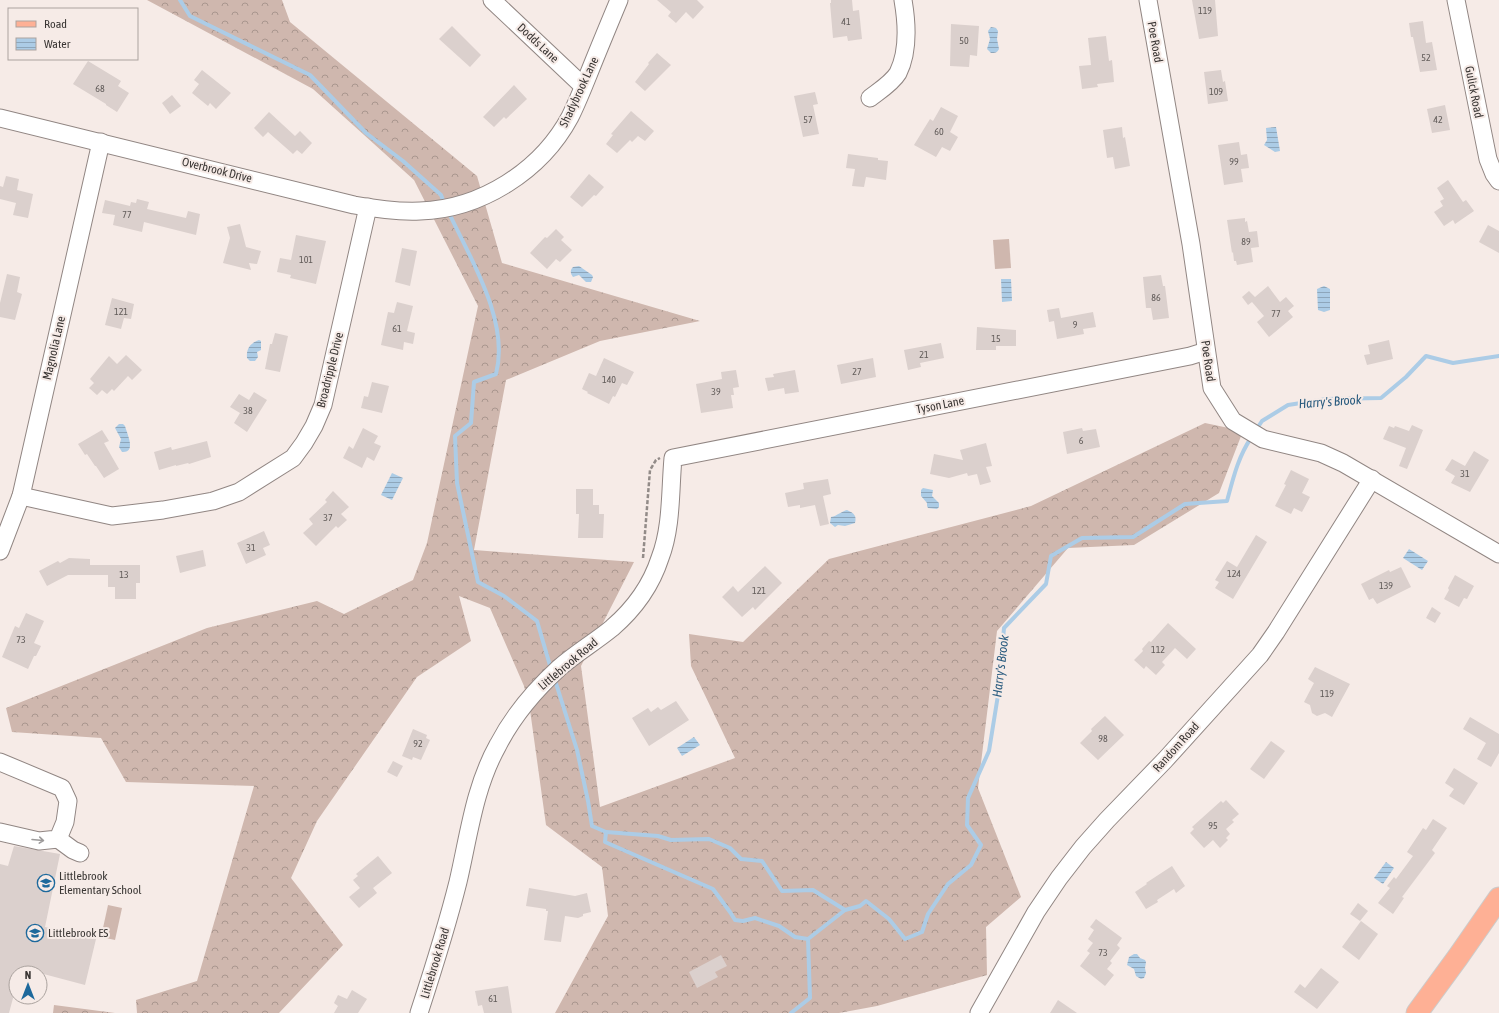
<svg xmlns="http://www.w3.org/2000/svg" width="1499" height="1013" viewBox="0 0 1499 1013" font-family="'Asap Condensed',sans-serif">
<style>
.grass{fill:#cfb7ae}
.forest{fill:url(#forest-crowns)}
.water{fill:url(#water-rules)}
.lines{fill:none;stroke-linecap:round;stroke-linejoin:round}
.stream{stroke:#accce6;stroke-width:4}
.building{fill:#dbd0cd}
.minor-casing{stroke:#918683;stroke-width:19}
.major-casing{stroke:#cccbca;stroke-width:23}
.path{stroke:#928b88;stroke-width:2.5;stroke-dasharray:4 2;stroke-linecap:butt}
.minor{stroke:#fff;stroke-width:17}
.major{stroke:#feb095;stroke-width:21}
.oneway{stroke:#9c9a9a}
.labels{text-anchor:middle;stroke-width:4;stroke-linejoin:round;paint-order:stroke}
.number-label{font-size:10px;fill:#625c5a}
.street-label{font-size:12px;fill:#3a3634;stroke:#f6ebe7}
.poi-label{font-size:12px;fill:#3a3634;stroke:#f6ebe7;text-anchor:start}
.water-label{font-size:13px;font-style:italic;fill:#285a7e;stroke:#f6ebe7}
</style>
<defs>
<pattern id="forest-crowns" width="20" height="18" patternUnits="userSpaceOnUse"><rect width="20" height="18" fill="#cfb7ae"/><path d="M2 6a3 3 0 1 1 6 0M12 15a3 3 0 1 1 6 0" fill="none" stroke="#a9968e"/></pattern>
<pattern id="water-rules" width="6" height="5" patternUnits="userSpaceOnUse"><rect width="6" height="5" fill="#accce6"/><path d="M0 2.5h6" fill="none" stroke="#8da6bb"/></pattern>
</defs>
<rect width="100%" height="100%" fill="#f6ebe7"/>
<!-- grass -->
<g class="grass">
<polygon points="1009,239 1011,268 995,269 993,240"/>
<polygon points="108,905 122,908 115,940 101,937"/>
</g>
<!-- forest -->
<g class="forest">
<polygon points="147,0 282,0 290,22 477,176 502,263 700,321 600,341 506,380 474,550 634,562 581,666 600,807 735,758 691,666 689,634 743,642 829,559 1031,506 1205,423 1243,431 1219,493 1134,545 1068,548 997,631 978,788 1021,897 986,927 987,975 877,1006 839,1013 555,1013 608,916 602,867 546,825 530,710 524,686 490,608 459,596 471,641 417,677 317,821 291,878 343,945 279,1013 137,1013 136,1000 197,981 254,786 126,782 101,738 12,732 6,708 207,628 317,601 344,614 413,580 427,543 478,306 414,180 313,89"/>
<polygon points="54,1005 115,1013 53,1013"/>
</g>
<!-- water -->
<g class="water">
<path d="M991 27 996 28 998 31 997 39 999 49C997 53 995 53 991 53L987 49 990 39 988 31Z"/>
<polygon points="1276,127 1280,151 1275,152 1264,145 1267,140 1266,128"/>
<path d="M579 266 592 275 593 277 591 282H586L579 275 573 277C570 273 570 270 573 267Z"/>
<polygon points="1001,279 1011,279 1012,301 1002,302"/>
<polygon points="1324,286 1330,289 1330,310 1324,312 1318,310 1317,289"/>
<path d="M259 340 261 341V350L257 352 258 357 255 361H250L247 358C246 348 251 343 259 340Z"/>
<path d="M119 424H123L125 426C127 434 137 453 122 452L119 447 121 439 115 428Z"/>
<polygon points="392,473 403,478 392,500 381,495"/>
<polygon points="923,488 933,490 932,496 939,503 939,507 937,509 928,508 927,506 927,503 921,496 921,490"/>
<path d="M847 510C854 513 857 516 855 523L845 526 838 525 835 527 830 523 831 517C837 516 842 511 847 510Z"/>
<polygon points="1409,549 1428,561 1422,570 1403,558"/>
<polygon points="694,737 700,745 682,756 677,748"/>
<polygon points="1386,862 1394,868 1383,884 1374,878"/>
<polygon points="1134,954 1137,954 1140,958 1145,960 1146,962 1145,968 1146,973 1144,978 1141,979 1136,976 1134,969 1127,965 1129,957"/>
</g>
<g class="lines">
<!-- stream -->
<g class="stream">
<polyline points="180,0 190,16 310,75 366,133 403,161 441,195 445,205"/>
<path d="M448 211C470 258 510 321 496 374L474 382 471 423 455 436 457 483 478 582 504 596 537 621 551 669"/>
<polyline points="1256,430 1262,421 1288,405 1327,399 1381,398 1406,377 1426,356 1453,363 1499,356"/>
<polyline points="554,677 577,750 588,801 592,826 606,832 605,842 713,889 730,912 735,920 743,921 755,918 779,926 795,937 808,939"/>
<polyline points="606,832 658,836 671,840 709,839 730,848 741,859 762,861 782,891 813,890 845,910"/>
<path d="M791 1013 810 998 808 939 845 910 860 906 866 901 889 919 905 939 922 932 928 914 948 884 971 865 981 845 967 825 968 798 989 751 998 695 1004 628 1046 584 1051 556 1082 538 1133 537 1185 504 1227 501C1233 479 1238 457 1251 438"/>
</g>
</g>
<!-- building -->
<g class="building">
<polygon points="657,0 697,0 704,7 693,19 686,12 676,23 668,16 671,12"/>
<polygon points="831,0 852,0 853,11 859,10 862,39 848,41 847,36 833,38 830,3 831,3"/>
<polygon points="1192,0 1215,0 1218,36 1199,39"/>
<polygon points="1423,21 1426,43 1432,42 1437,70 1420,72 1413,37 1411,37 1409,23"/>
<polygon points="951,24 979,26 977,56 970,55 969,67 950,66"/>
<polygon points="452,26 481,55 470,67 439,39"/>
<polygon points="1106,36 1109,61 1112,60 1114,82 1097,84 1098,87 1082,89 1079,66 1091,65 1088,38"/>
<polygon points="657,53 671,65 645,91 635,82 649,64 648,63"/>
<polygon points="88,61 121,81 118,86 129,93 117,112 106,105 106,104 73,84"/>
<polygon points="202,70 231,93 216,109 210,103 208,106 192,93 199,84 194,80"/>
<polygon points="1221,70 1223,82 1225,81 1228,101 1208,104 1204,72"/>
<polygon points="514,85 527,99 506,119 504,117 494,127 483,117"/>
<polygon points="815,92 818,104 813,105 819,134 803,137 794,96"/>
<polygon points="172,95 181,106 170,114 162,103"/>
<polygon points="1445,105 1450,130 1432,133 1427,109"/>
<polygon points="941,107 958,116 950,132 958,137 950,151 942,147 936,157 914,145 930,119 933,121"/>
<polygon points="631,111 654,131 645,141 638,136 632,142 630,140 617,153 606,144 613,135 611,134"/>
<polygon points="269,112 295,136 300,131 312,143 302,154 297,150 293,154 268,132 263,137 254,128"/>
<polygon points="1122,127 1123,138 1125,137 1130,166 1115,169 1113,157 1107,158 1103,130"/>
<polygon points="1239,142 1241,155 1247,154 1249,168 1241,169 1243,182 1224,185 1218,145"/>
<polygon points="848,154 878,158 878,160 888,161 886,180 866,177 864,187 852,186 855,169 846,168"/>
<polygon points="589,174 604,187 596,196 594,195 582,207 570,197"/>
<polygon points="6,176 19,179 17,190 33,194 28,218 13,215 16,203 0,199 0,186 3,187"/>
<polygon points="1448,180 1463,202 1466,200 1474,211 1455,224 1453,220 1444,226 1434,212 1443,206 1440,201 1444,199 1437,188"/>
<polygon points="137,199 149,202 147,209 186,218 188,211 200,214 196,235 144,222 142,232 113,225 115,215 102,213 105,200 130,206 131,202 136,203"/>
<polygon points="1245,218 1245,222 1247,221 1249,232 1257,231 1259,247 1251,248 1253,262 1237,265 1236,261 1234,261 1233,252 1232,253 1227,220"/>
<polygon points="240,224 246,247 261,251 257,264 249,263 251,270 223,263 230,238 227,227"/>
<polygon points="1488,225 1499,231 1499,253 1479,242"/>
<polygon points="556,229 564,237 561,240 572,250 560,262 556,259 547,269 530,253 545,237 547,238"/>
<polygon points="296,235 326,241 316,284 290,278 291,275 277,272 280,258 291,260"/>
<polygon points="402,248 417,251 410,286 395,282"/>
<polygon points="7,274 20,277 17,292 22,294 15,320 0,317 0,303"/>
<polygon points="1161,275 1163,286 1165,286 1169,318 1153,320 1151,308 1146,308 1143,277"/>
<polygon points="1268,286 1280,302 1286,297 1294,306 1288,311 1293,317 1269,337 1257,322 1264,316 1252,302 1248,305 1242,297 1249,291 1255,297"/>
<polygon points="112,298 134,304 131,319 124,318 121,329 105,325"/>
<polygon points="397,302 413,306 407,331 415,333 413,344 404,342 403,350 381,345 388,312 394,313"/>
<polygon points="1059,308 1061,318 1093,312 1096,327 1083,329 1084,334 1057,339 1054,321 1049,322 1047,310"/>
<polygon points="977,327 1016,330 1016,346 996,346 996,350 976,350"/>
<polygon points="275,333 288,336 280,372 265,369 270,344 272,344"/>
<polygon points="1389,340 1393,359 1367,365 1364,355 1370,354 1368,345"/>
<polygon points="941,343 944,358 920,363 921,367 908,370 904,350"/>
<polygon points="126,355 142,370 132,380 128,376 114,391 112,389 107,394 102,390 97,395 89,388 94,383 90,379 109,356 117,364"/>
<polygon points="604,358 634,372 627,385 622,383 615,397 613,396 609,404 587,393 588,392 582,389 589,373 596,376"/>
<polygon points="873,358 876,377 841,384 837,365"/>
<polygon points="736,370 739,387 733,388 734,395 731,395 733,408 701,413 696,384 722,379 721,372"/>
<polygon points="795,370 799,392 785,394 784,388 768,391 765,378 774,377 773,374"/>
<polygon points="372,382 389,386 382,413 361,408 364,396 368,397"/>
<polygon points="254,392 267,400 247,432 234,423 240,413 230,407 239,394 249,400"/>
<polygon points="1412,425 1423,430 1407,469 1399,466 1406,448 1383,439 1389,426 1394,428 1395,426 1409,431"/>
<polygon points="363,428 378,436 374,443 381,446 374,461 367,457 362,468 343,458 349,446 353,449"/>
<polygon points="1082,428 1083,431 1096,429 1100,447 1067,454 1063,432"/>
<polygon points="102,430 109,441 104,443 119,469 104,478 96,466 95,466 87,454 85,455 78,444"/>
<polygon points="207,441 211,457 189,464 188,463 176,466 176,465 159,470 154,452 171,447 172,450"/>
<polygon points="986,443 992,466 986,467 991,482 980,485 977,474 968,476 967,473 949,478 930,474 934,454 963,460 960,450"/>
<polygon points="1474,451 1489,460 1470,492 1451,483 1455,476 1445,470 1452,459 1465,466"/>
<polygon points="1291,470 1309,479 1302,493 1310,497 1302,512 1294,508 1291,514 1275,506 1286,485 1284,484"/>
<polygon points="828,479 831,494 823,496 829,524 820,526 815,505 800,508 800,505 788,507 785,493 804,489 803,483"/>
<polygon points="576,489 593,489 593,505 599,505 599,514 604,514 603,538 578,538 579,514 576,514"/>
<polygon points="333,491 349,507 341,514 347,520 338,528 336,526 316,546 303,533 313,524 309,519 327,502 325,500"/>
<polygon points="264,531 270,545 263,548 266,555 246,564 237,543"/>
<polygon points="1256,535 1267,542 1233,599 1215,588 1219,582 1215,580 1227,561 1237,567"/>
<polygon points="203,550 206,566 180,573 176,556"/>
<polygon points="69,558 90,559 90,565 140,565 140,583 136,583 136,599 115,599 115,587 108,587 108,575 68,575 47,586 39,571 58,561 60,563"/>
<polygon points="765,566 782,583 755,610 753,607 742,617 722,597 733,586 738,592"/>
<polygon points="1401,567 1411,587 1377,604 1373,598 1369,600 1361,584 1389,570 1390,572"/>
<polygon points="1455,575 1474,586 1467,599 1464,598 1459,607 1444,599 1449,590 1448,588"/>
<polygon points="1432,607 1441,613 1435,623 1426,618"/>
<polygon points="26,613 44,621 34,643 41,646 36,656 34,656 28,669 2,657 15,626 19,628"/>
<polygon points="1168,623 1196,649 1187,659 1175,648 1162,662 1165,665 1156,675 1146,666 1144,669 1134,660 1143,651 1142,649 1149,641 1151,642"/>
<polygon points="1315,667 1350,684 1332,717 1325,713 1317,716 1312,713 1310,705 1304,702 1314,683 1308,679"/>
<polygon points="676,701 689,720 649,746 632,718 648,708 651,712 658,707 661,710"/>
<polygon points="1105,716 1124,735 1098,760 1080,743 1092,731 1091,729"/>
<polygon points="1470,717 1499,734 1499,753 1491,767 1477,759 1486,743 1463,729"/>
<polygon points="413,729 427,735 426,738 430,740 421,760 413,757 412,760 402,756"/>
<polygon points="1271,741 1285,751 1264,779 1250,769"/>
<polygon points="393,761 403,766 397,777 387,772"/>
<polygon points="1454,768 1478,783 1464,805 1449,796 1454,789 1445,783"/>
<polygon points="1226,800 1239,814 1232,820 1234,822 1226,829 1230,834 1226,838 1228,840 1220,848 1213,840 1204,848 1190,833 1194,829 1192,827 1221,801 1223,803"/>
<polygon points="1433,819 1447,828 1432,850 1435,853 1402,897 1404,898 1393,914 1378,903 1390,888 1387,886 1394,877 1396,879 1413,856 1407,852 1423,828 1426,830"/>
<polygon points="14,846 60,854 45,927 96,939 85,985 21,968 19,973 16,973 16,987 9,1013 0,1013 0,864 8,866"/>
<polygon points="378,856 392,873 373,888 377,893 359,908 349,897 360,888 353,880 358,876 356,874"/>
<polygon points="1172,866 1185,886 1176,893 1174,889 1157,900 1158,902 1146,909 1135,892 1147,884 1146,883"/>
<polygon points="529,888 575,896 587,893 591,912 583,914 583,916 578,918 565,916 561,942 544,940 548,911 546,911 546,909 526,906"/>
<polygon points="1358,903 1368,911 1360,921 1350,914"/>
<polygon points="1096,919 1122,938 1117,945 1120,948 1110,961 1112,963 1107,969 1114,975 1105,986 1080,966 1090,953 1087,951 1093,943 1088,939 1094,930 1090,927"/>
<polygon points="1361,921 1378,934 1359,960 1342,947"/>
<polygon points="721,955 727,966 715,972 718,977 697,988 689,972"/>
<polygon points="1321,968 1339,982 1317,1009 1294,992 1300,984 1305,988"/>
<polygon points="508,986 512,1013 484,1013 482,1005 478,1006 475,991"/>
<polygon points="352,990 367,999 358,1013 334,1013 338,1006 334,1003 338,995 347,999"/>
<polygon points="1058,1000 1077,1013 1050,1013"/>
</g>
<g class="lines">
<defs>
<g id="minor">
<polyline points="492,0 583,86"/>
<polyline points="1148,0 1191,244 1212,388 1233,421 1263,439 1321,453 1343,463 1499,554"/>
<polyline points="1456,0 1488,159 1494,174 1499,181"/>
<path d="M870 98C879 91 892 83 898 73 909 51 907 23 903 0"/>
<path d="M0 118 354 205C376 209 398 212 420 211 481 209 541 171 570 117 577 103 583 88 589 73 599 48 609 24 619 0"/>
<polyline points="21,496 112,516 163,510 213,501 239,492 293,458 304,443 314,426 323,405 368,207"/>
<polyline points="0,551 21,496 101,142"/>
<polyline points="0,762 62,788 68,801 65,822 58,839 39,841 0,832"/>
<polyline points="58,839 73,850 80,853"/>
<path d="M419 1013C433 970 447 926 458 882 469 835 474 788 498 745 513 716 535 690 559 668 576 653 595 642 612 628 634 609 651 586 660 558 672 527 670 491 673 458L1190 356 1206 351"/>
<polyline points="979,1013 1036,912 1059,878 1083,847 1107,820 1165,760 1260,655 1276,632 1372,479"/>
</g>
<polyline id="major" points="1417,1013 1458,957 1499,898"/>
</defs>
<!-- minor casing -->
<use href="#minor" class="minor-casing"/>
<!-- major casing -->
<use href="#major" class="major-casing"/>
<!-- path -->
<polyline class="path" points="643,558 650,470 656,460 660,458"/>
<!-- minor -->
<use href="#minor" class="minor"/>
<!-- major -->
<use href="#major" class="major"/>
</g>
<!-- one-way arrows -->
<defs><path id="oneway-shaft" d="M-6 0H5M1.5-3L5.5 0L1.5 3" fill="none" stroke-width="1.6" stroke-linecap="round" stroke-linejoin="round"/></defs>
<use class="oneway" href="#oneway-shaft" transform="translate(38 840) rotate(5)"/>
<!-- icons -->
<defs>
<symbol id="school-ring" viewBox="-11 -11 22 22"><circle r="9.5" fill="#f6ebe7" stroke="#1d699c" stroke-width="1.5"/><path d="M0-5L7-2L0 1L-7-2ZM-4 1L0 2.5L4 1V4Q0 6-4 4Z" fill="#1d699c"/></symbol>
</defs>
<g fill-rule="evenodd">
<use href="#school-ring" x="36" y="873" width="20" height="20"/>
<use href="#school-ring" x="25" y="923" width="20" height="20"/>
</g>
<g class="labels">
<!-- number labels -->
<g class="number-label">
<text x="1205" y="14">119</text>
<text x="846" y="25">41</text>
<text x="964" y="44">50</text>
<text x="1426" y="61">52</text>
<text x="100" y="92">68</text>
<text x="1216" y="95">109</text>
<text x="808" y="123">57</text>
<text x="1438" y="123">42</text>
<text x="939" y="135">60</text>
<text x="1234" y="165">99</text>
<text x="127" y="218">77</text>
<text x="1246" y="245">89</text>
<text x="306" y="263">101</text>
<text x="1156" y="301">86</text>
<text x="121" y="315">121</text>
<text x="1276" y="317">77</text>
<text x="1075" y="328">9</text>
<text x="397" y="332">61</text>
<text x="996" y="342">15</text>
<text x="924" y="358">21</text>
<text x="857" y="375">27</text>
<text x="609" y="383">140</text>
<text x="716" y="395">39</text>
<text x="248" y="414">38</text>
<text x="1081" y="444">6</text>
<text x="1465" y="477">31</text>
<text x="328" y="521">37</text>
<text x="251" y="551">31</text>
<text x="1234" y="577">124</text>
<text x="124" y="578">13</text>
<text x="1386" y="589">139</text>
<text x="759" y="594">121</text>
<text x="21" y="643">73</text>
<text x="1158" y="653">112</text>
<text x="1327" y="697">119</text>
<text x="1103" y="742">98</text>
<text x="418" y="747">92</text>
<text x="1213" y="829">95</text>
<text x="1103" y="956">73</text>
<text x="493" y="1002">61</text>
</g>
<!-- street labels -->
<g class="street-label">
<text transform="translate(1155 42) rotate(80)" y="4">Poe Road</text>
<text transform="translate(538 43) rotate(43)" y="4">Dodds Lane</text>
<text transform="translate(579 92) rotate(-65)" y="4">Shadybrook Lane</text>
<text transform="translate(1474 92) rotate(79)" y="4">Gulick Road</text>
<text transform="translate(217 170) rotate(14)" y="4">Overbrook Drive</text>
<text transform="translate(54 348) rotate(-77)" y="4">Magnolia Lane</text>
<text transform="translate(1208 361) rotate(82)" y="4">Poe Road</text>
<text transform="translate(330 370) rotate(-76)" y="4">Broadripple Drive</text>
<text transform="translate(940 405) rotate(-11)" y="4">Tyson Lane</text>
<text transform="translate(568 664) rotate(-40)" y="4">Littlebrook Road</text>
<text transform="translate(1176 747) rotate(-48)" y="4">Random Road</text>
<text transform="translate(435 963) rotate(-73)" y="4">Littlebrook Road</text>
</g>
<!-- poi labels -->
<g class="poi-label">
<text x="59" y="880">Littlebrook<tspan x="59" dy="14">Elementary School</tspan></text>
<text x="48" y="937">Littlebrook ES</text>
</g>
<!-- water labels -->
<g class="water-label">
<text transform="translate(1330 401) rotate(-4)" y="5">Harry's Brook</text>
<text transform="translate(1000 666) rotate(-83)" y="5">Harry's Brook</text>
</g>
</g>
<!-- legend -->
<rect x="8" y="8" width="130" height="52" fill="#f6ebe7" stroke="#aba39f"/>
<rect x="16" y="21" width="20" height="6" fill="#feb095" stroke="#aba39f"/>
<text x="44" y="28" font-size="12" fill="#3a3634">Road</text>
<rect x="16" y="38" width="20" height="12" fill="url(#water-rules)" stroke="#aba39f"/>
<text x="44" y="48" font-size="12" fill="#3a3634">Water</text>
<!-- north arrow -->
<g transform="translate(28 985)"><circle r="19" fill="#f6ebe7" stroke="#aba39f"/>
<path d="M0-3L7 15L0 10L-7 15Z" fill="#1d699c"/>
<text y="-6" font-size="11" font-weight="bold" text-anchor="middle" fill="#3a3634">N</text>
</g>
</svg>
